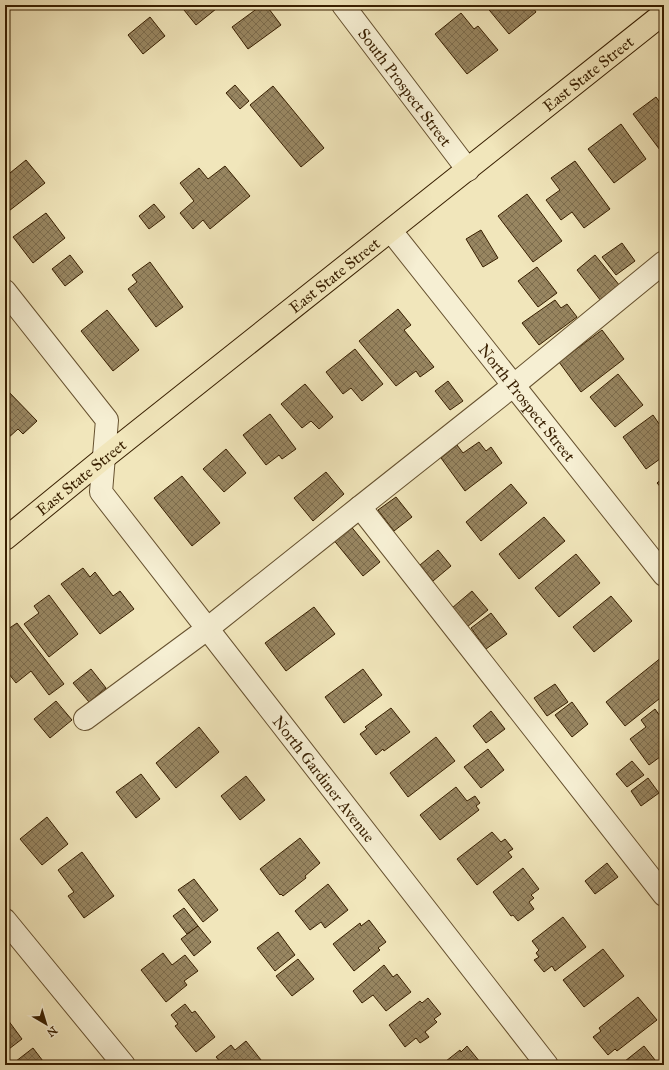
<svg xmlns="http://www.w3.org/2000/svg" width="669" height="1070" viewBox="0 0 669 1070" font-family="'IM FELL Great Primer',serif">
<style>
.building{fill:url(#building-cross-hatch);stroke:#381f00}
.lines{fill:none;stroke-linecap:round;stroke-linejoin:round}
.minor-casing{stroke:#66512f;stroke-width:24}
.major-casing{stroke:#381f00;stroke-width:24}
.minor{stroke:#f6efd3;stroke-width:22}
.major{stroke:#f1e6bb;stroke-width:22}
.labels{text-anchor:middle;stroke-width:3;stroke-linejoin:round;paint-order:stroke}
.street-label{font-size:16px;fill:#381f00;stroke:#f6efd3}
</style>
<defs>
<pattern id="building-cross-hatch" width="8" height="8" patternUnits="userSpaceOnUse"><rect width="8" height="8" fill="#988661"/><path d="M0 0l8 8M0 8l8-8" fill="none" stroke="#7d6d4e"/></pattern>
</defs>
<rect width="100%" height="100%" fill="#f1e6bb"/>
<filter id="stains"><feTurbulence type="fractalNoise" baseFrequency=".005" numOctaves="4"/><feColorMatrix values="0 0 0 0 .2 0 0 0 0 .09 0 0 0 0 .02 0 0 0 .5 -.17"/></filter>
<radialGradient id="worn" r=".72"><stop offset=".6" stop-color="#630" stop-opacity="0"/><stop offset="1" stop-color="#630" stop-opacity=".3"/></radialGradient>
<!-- building -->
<g class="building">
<polygon points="180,5 221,5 196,25"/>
<polygon points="262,5 266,5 281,25 248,49 232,27"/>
<polygon points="485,5 531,5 536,12 509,34"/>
<polygon points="461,13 474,29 478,26 498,50 467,74 435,34"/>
<polygon points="150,17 165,36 143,54 128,35"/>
<polygon points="235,85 249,101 240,109 226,93"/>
<polygon points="273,86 324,148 301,167 250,105"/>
<polygon points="656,97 664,108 664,148 660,150 633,114"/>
<polygon points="621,124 646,159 614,183 588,149"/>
<polygon points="26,160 45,183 5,214 5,177"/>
<polygon points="575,161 610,209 584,228 572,212 561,220 546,200 560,190 551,178"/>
<polygon points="225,166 250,196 210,229 203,220 193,229 180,213 194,201 180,183 199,168 208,179"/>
<polygon points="527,194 562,241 533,262 498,216"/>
<polygon points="154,204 165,217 149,229 139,216"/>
<polygon points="46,213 65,238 33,263 13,237"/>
<polygon points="481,230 498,258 483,267 466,239"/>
<polygon points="622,243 635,261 616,275 602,257"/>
<polygon points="70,255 83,272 65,286 52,269"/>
<polygon points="595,255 620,286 601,301 577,270"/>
<polygon points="150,262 183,307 156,327 128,289 137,282 132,275"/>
<polygon points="537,267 557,293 538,307 518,281"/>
<polygon points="555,300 561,308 567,304 577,317 539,345 522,323"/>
<polygon points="398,309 411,325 404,330 434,367 420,377 416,371 396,386 359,341"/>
<polygon points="107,310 139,350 113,371 81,331"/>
<polygon points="602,330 624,359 581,392 559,362"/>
<polygon points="355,349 383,384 362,401 351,388 343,394 326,372"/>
<polygon points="618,374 643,405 615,427 590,397"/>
<polygon points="448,381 463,401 450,410 435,391"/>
<polygon points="305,384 333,417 319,429 311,421 302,428 281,404"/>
<polygon points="6,389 37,421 23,434 18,429 7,439 5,437 5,390"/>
<polygon points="270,414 296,449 282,459 279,455 266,465 243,435"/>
<polygon points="653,415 664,431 664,456 646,469 623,437"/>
<polygon points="479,442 486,451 491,447 502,463 465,491 441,458 457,445 463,453"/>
<polygon points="226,449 246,473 224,492 203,469"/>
<polygon points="326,472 344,494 313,521 294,498"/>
<polygon points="182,476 220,523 192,546 154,498"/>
<polygon points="664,477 664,491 657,483"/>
<polygon points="511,484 527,503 481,541 466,522"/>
<polygon points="396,497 412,517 394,531 378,510"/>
<polygon points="544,517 565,541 519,579 499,554"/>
<polygon points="349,524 380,562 363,576 332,538"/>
<polygon points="438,550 451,566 433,581 420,565"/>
<polygon points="576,554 600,583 559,617 535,588"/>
<polygon points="83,568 90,577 95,572 113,596 120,591 134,609 100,634 61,584"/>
<polygon points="472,591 488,610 467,627 452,608"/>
<polygon points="49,595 78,634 49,657 24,624 39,613 34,606"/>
<polygon points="611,596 632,621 594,652 573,627"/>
<polygon points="314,607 335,634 286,671 265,643"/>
<polygon points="491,613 507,634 486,649 471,628"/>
<polygon points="17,623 64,684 49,695 31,671 16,683 5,669 5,645 10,642 5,636 5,631"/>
<polygon points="662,657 664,660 664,695 625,726 606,702"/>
<polygon points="91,669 106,688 89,702 73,683"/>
<polygon points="363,669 382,695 344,723 325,697"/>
<polygon points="555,684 568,702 547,716 534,698"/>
<polygon points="56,701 72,720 50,738 34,719"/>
<polygon points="572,702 588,724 572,737 555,715"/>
<polygon points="391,708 410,732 384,751 383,749 376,755 360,734 367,729 365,727"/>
<polygon points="655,709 660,716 664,713 664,754 649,765 630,739 646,727 641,720"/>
<polygon points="491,711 505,729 486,743 473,726"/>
<polygon points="199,727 219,752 176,788 156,763"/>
<polygon points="436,737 455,761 408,797 390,773"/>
<polygon points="488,749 504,770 481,788 464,767"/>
<polygon points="632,761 644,775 627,787 616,774"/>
<polygon points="141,774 160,799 136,818 116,792"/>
<polygon points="246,776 265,800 240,820 221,796"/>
<polygon points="648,778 659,793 641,806 631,791"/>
<polygon points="456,787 467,801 475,796 480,803 476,806 479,810 440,840 420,815"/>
<polygon points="47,817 68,844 42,865 20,839"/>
<polygon points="492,832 501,842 505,839 513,849 508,852 512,857 477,885 457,859"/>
<polygon points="300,838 320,863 305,876 306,878 283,896 281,894 280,895 260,869"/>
<polygon points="82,852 114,896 84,918 68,896 74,892 58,870"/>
<polygon points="607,863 618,877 595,894 585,881"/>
<polygon points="523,868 539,889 531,895 534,898 529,902 534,909 518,921 513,915 511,916 493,892"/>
<polygon points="194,879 218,910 203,922 178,890"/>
<polygon points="328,884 348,910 325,928 321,922 310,930 295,911"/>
<polygon points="184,908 198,926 187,934 173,916"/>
<polygon points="563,917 586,947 555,971 552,966 544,972 534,960 539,957 536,953 539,950 532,941"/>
<polygon points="369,920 386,942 378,948 380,950 354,971 333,944 360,923 361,926"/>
<polygon points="198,926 211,942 194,956 181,939"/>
<polygon points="278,932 295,955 275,971 257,948"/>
<polygon points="603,949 624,976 584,1007 563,980"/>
<polygon points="163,953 172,965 185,955 198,971 184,981 187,985 166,1002 141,970"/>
<polygon points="298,959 314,979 292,996 276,976"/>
<polygon points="384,965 393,977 397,974 411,992 386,1011 373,995 362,1003 353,991"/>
<polygon points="638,997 657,1020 617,1051 615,1049 608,1055 593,1037 601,1031 599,1028"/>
<polygon points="428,998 441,1014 434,1019 437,1022 425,1032 429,1037 420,1043 416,1038 405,1047 389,1025 420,1001 422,1003"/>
<polygon points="185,1004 192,1013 195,1011 215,1037 196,1052 175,1026 178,1024 171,1015"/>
<polygon points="5,1016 22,1039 5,1052"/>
<polygon points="246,1041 265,1065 223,1065 216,1057 231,1045 235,1050"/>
<polygon points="467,1046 480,1062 476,1065 441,1065 460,1050 461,1052"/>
<polygon points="644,1046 659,1065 620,1065"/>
<polygon points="33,1048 46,1065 11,1065"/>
</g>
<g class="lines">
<defs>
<g id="minor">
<path id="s1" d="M343 5 468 170"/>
<path id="s2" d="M391 231 664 575"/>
<path id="s3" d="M5 291 107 420 101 492 547 1065"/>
<polyline points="360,507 514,385 664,262"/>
<polyline points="85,719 207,629 360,507 664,895"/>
<polyline points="5,920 124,1065"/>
</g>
<g id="major">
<path id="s4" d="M5 539 104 458 664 13"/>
</g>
</defs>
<!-- minor casing -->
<use href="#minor" class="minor-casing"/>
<!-- major casing -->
<use href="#major" class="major-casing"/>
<!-- minor -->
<use href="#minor" class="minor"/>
<!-- major -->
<use href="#major" class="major"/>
</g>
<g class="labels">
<!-- street labels -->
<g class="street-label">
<text dy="6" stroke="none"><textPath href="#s4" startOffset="746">East State Street</textPath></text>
<text dy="6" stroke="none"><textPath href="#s1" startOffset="103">South Prospect Street</textPath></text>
<text dy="6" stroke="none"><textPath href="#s4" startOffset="422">East State Street</textPath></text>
<text dy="6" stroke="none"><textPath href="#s2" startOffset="219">North Prospect Street</textPath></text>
<text dy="6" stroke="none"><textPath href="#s4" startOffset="98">East State Street</textPath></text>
<text dy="6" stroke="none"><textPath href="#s3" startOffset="600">North Gardiner Avenue</textPath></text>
</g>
</g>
<!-- margin -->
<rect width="669" height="1070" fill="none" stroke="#f1e6bb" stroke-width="20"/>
<rect x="6" y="6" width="657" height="1058" fill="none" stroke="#381f00" stroke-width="2"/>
<rect x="10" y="10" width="649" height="1050" fill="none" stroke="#381f00"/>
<!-- north arrow -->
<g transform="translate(46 1024) rotate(142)" stroke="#f6efd3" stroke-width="3" paint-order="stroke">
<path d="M0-3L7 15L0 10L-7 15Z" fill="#381f00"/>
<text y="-6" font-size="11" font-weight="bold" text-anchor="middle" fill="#381f00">N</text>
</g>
<rect width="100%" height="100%" filter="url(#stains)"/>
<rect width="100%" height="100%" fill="url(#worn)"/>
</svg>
